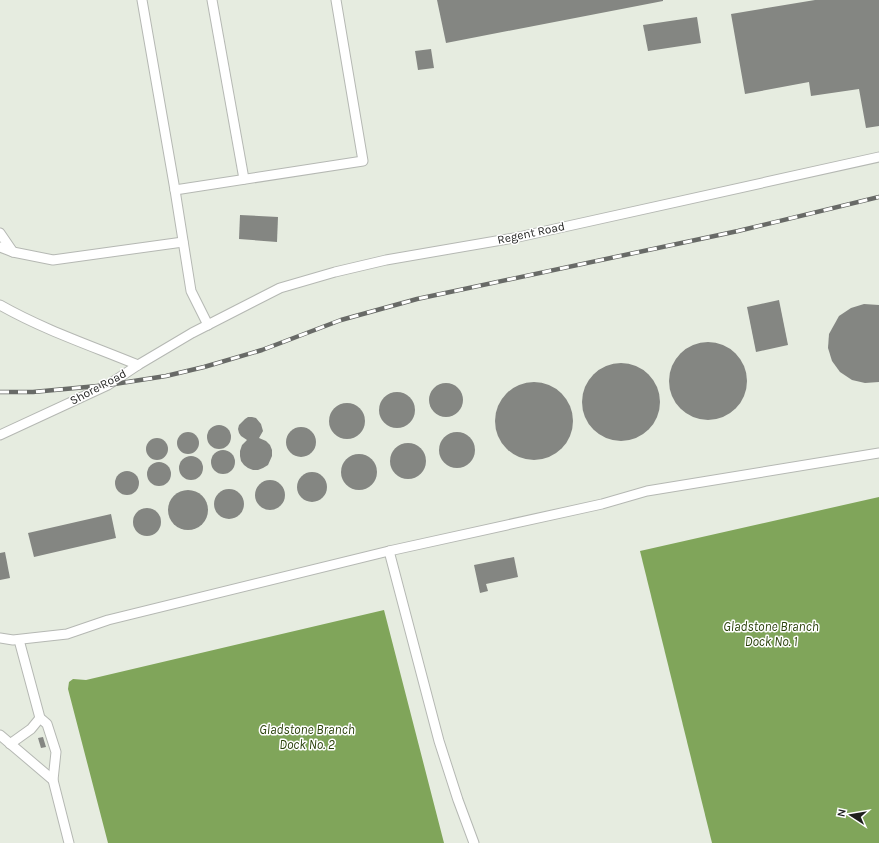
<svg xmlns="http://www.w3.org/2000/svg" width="879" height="843" viewBox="0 0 879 843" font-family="Karla,sans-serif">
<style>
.built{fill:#e6ece0}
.water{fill:#80a55a}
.building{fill:#848682}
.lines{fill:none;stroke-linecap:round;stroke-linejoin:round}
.lane-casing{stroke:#b5b8b3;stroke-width:11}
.lane{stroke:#fff;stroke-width:9}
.rail-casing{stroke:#686a67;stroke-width:4.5}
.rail{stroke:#fff;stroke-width:3;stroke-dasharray:9;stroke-linecap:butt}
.labels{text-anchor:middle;stroke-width:3;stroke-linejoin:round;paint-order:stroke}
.street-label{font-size:12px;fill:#1e1f1d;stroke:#fff}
.water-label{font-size:13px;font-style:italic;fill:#2b420b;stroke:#fff}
</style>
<rect width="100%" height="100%" fill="#f4f7f2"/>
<!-- built -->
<rect class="built" x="0" y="0" width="879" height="843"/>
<!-- water -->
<g class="water">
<polygon points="879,497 879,843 712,843 640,551"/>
<polygon points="384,610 444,843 108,843 68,689 69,682 73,679 86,680"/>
</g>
<!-- building -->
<g class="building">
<polygon points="437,0 663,0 663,1 446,43"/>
<polygon points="815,0 879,0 879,126 866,128 859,89 811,96 809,82 745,94 731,14"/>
<polygon points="697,17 701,43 648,51 643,25"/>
<polygon points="431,49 434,68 418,70 415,51"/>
<polygon points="240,215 278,217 277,242 239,239"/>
<polygon points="779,300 788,345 756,352 747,307"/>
<polygon points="864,304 879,305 879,382 865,383 852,380 840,372 832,361 828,348 829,334 839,316 851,308"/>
<circle cx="708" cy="381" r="39"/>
<circle cx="621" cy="402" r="39"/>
<circle cx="534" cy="421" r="39"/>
<circle cx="446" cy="400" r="17"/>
<circle cx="397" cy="410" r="18"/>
<circle cx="347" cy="421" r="18"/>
<polygon points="248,417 252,417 256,418 261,424 263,431 259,438 266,441 270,445 272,450 272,456 268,465 263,468 258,470 253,470 248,468 244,465 241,461 240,456 240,451 242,445 247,440 241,436 239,433 238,429 239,425 245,419"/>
<circle cx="219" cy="437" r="12"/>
<circle cx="301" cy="442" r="15"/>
<circle cx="188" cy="443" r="11"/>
<circle cx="457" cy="450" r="18"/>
<circle cx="157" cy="449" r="11"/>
<circle cx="408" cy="461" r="18"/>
<circle cx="223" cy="462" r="12"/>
<circle cx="359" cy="472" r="18"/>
<circle cx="191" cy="468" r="12"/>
<circle cx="159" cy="474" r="12"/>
<circle cx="127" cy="483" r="12"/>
<circle cx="312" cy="487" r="15"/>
<circle cx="270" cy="495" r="15"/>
<circle cx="229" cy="504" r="15"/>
<circle cx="188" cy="510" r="20"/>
<circle cx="147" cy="522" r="14"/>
<polygon points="111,514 116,538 34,557 28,533"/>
<polygon points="5,552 10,578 0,580 0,553"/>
<polygon points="514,557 518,577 486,584 488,591 480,593 474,565"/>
<polygon points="43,737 46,747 41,748 38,738"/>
</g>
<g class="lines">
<defs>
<g id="lane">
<polyline points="142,0 175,190 191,291 208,325"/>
<polyline points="212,0 244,179"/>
<polyline points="175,190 363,161 336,0"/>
<polyline points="0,233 13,252"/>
<polyline points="0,247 13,252 53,260 183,242"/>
<path d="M0 305C44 330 92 346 138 365"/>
<polyline points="0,435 108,385 138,365 192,333 280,288 335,272 386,260 514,238 879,157"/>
<polyline points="389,551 439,741 458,800 474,843"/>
<polyline points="0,638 13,640 67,634 108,620 389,551 602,504 647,491 879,453"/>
<polyline points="19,640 40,718 47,724 56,752 53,780 69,843"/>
<polyline points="0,735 53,780"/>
<polyline points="10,744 31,729 40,718"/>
</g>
</defs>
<!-- lane casing -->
<use href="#lane" class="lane-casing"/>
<!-- lane -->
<use href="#lane" class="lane"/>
<defs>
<polyline id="rail" points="0,392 33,392 108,385 166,376 204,367 262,350 341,320 417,299 738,231 879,197"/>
</defs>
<!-- rail casing -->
<use href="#rail" class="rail-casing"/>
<!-- rail -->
<use href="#rail" class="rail"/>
</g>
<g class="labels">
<!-- street labels -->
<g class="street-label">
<text transform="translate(531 233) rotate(-12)" y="4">Regent Road</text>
<text transform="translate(98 387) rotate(-28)" y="4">Shore Road</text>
</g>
<!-- water labels -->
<g class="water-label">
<text x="771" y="631">Gladstone Branch<tspan x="771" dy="15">Dock No. 1</tspan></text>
<text x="307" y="734">Gladstone Branch<tspan x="307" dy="15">Dock No. 2</tspan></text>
</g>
</g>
<!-- north arrow -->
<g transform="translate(851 815) rotate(282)" stroke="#ffffff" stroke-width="3" paint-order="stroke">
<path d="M0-3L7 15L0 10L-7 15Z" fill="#1e1f1d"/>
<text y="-6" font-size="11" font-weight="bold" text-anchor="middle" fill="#1e1f1d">N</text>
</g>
</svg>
